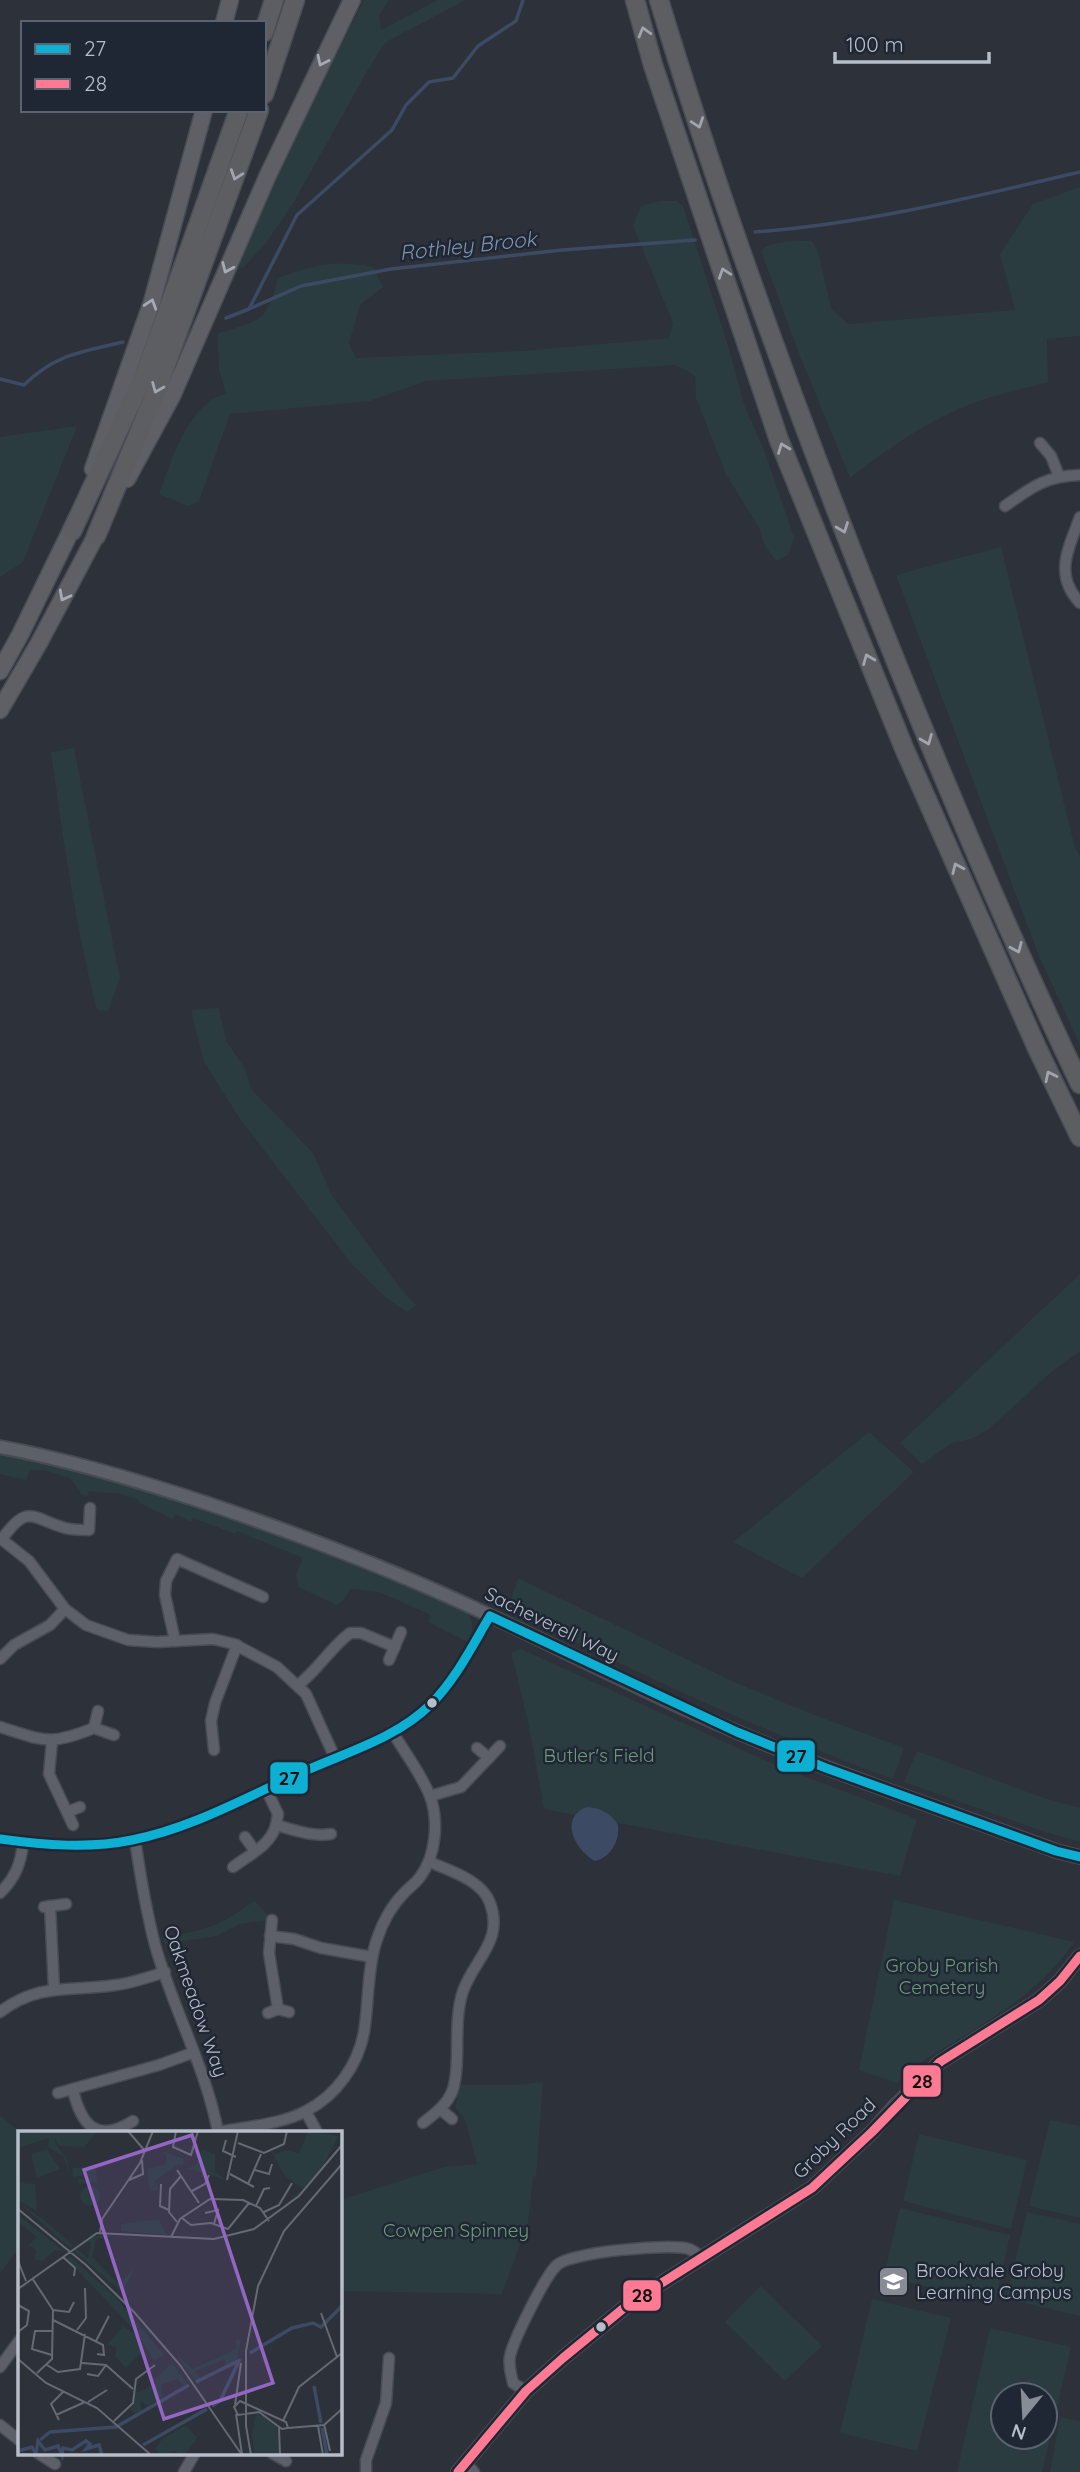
<svg xmlns="http://www.w3.org/2000/svg" width="1080" height="2472" viewBox="0 0 1080 2472" font-family="Quicksand,sans-serif">
<style>
.green{fill:#2a3c40;fill-rule:evenodd}
.water{fill:#3c4a63}
.lines{fill:none;stroke-linecap:round;stroke-linejoin:round}
.stream{stroke:#3c4a63;stroke-width:3.5}
.minor-casing{stroke:#484c52;stroke-width:13}
.tertiary-casing{stroke:#484c52;stroke-width:16}
.trunk-casing{stroke:#494d55;stroke-width:19}
.motorway-casing{stroke:#494d55;stroke-width:21}
.minor{stroke:#5d6068;stroke-width:10}
.tertiary{stroke:#5d6068;stroke-width:12}
.trunk{stroke:#5e6065;stroke-width:16}
.motorway{stroke:#5c5e61;stroke-width:18}
.bus-1-casing{stroke:#1f2734;stroke-width:14}
.bus-2-casing{stroke:#1f2734;stroke-width:14}
.bus-1{stroke:#0dafd3;stroke-width:9}
.bus-2{stroke:#fe7a93;stroke-width:9}
.oneway{stroke:#a0a5af}
.oneway2{stroke:#a5aab5}
.bus-dot{fill:#b7bdc9;stroke:#1f2734;stroke-width:2.5}
.labels{text-anchor:middle;stroke-width:5;stroke-linejoin:round;paint-order:stroke}
.street-label{font-size:19px;fill:#b7bdc9;stroke:#1f2734}
.park-label{font-size:19px;fill:#6f997b;stroke:#1f2734}
.poi-label{font-size:19px;fill:#b7bdc9;stroke:#1f2734;text-anchor:start}
.water-label{font-size:21px;font-style:italic;fill:#8092af;stroke:#1f2734}
.inset-river{fill:none;stroke:#3c4a63;stroke-width:3.5}
.inset-road{fill:none;stroke:#646973;stroke-width:2}
.view{fill:#9366c3;fill-opacity:0.15;stroke:#9366c3;stroke-width:3.5}
.inset-edge{fill:none;stroke:#b7bdc9;stroke-width:3.5}
.line-badge{stroke:#1f2734;stroke-width:2.5}
.pale-badge-label{font-size:19px;text-anchor:middle;font-weight:bold;fill:#111}
</style>
<rect width="100%" height="100%" fill="#2d3139"/>
<!-- green -->
<g class="green">
<polygon points="364,0 389,0 379,15 381,30 438,0 466,0 386,42 369,68 294,202 266,243 243,268 234,265 306,112"/>
<path d="M1080 187V336L1047 339 1048 382C1015 391 981 398 950 413 914 430 881 454 850 478L800 356 761 251C768 241 800 240 812 241L818 251 831 308 848 324 1015 310 1000 254 1033 204Z"/>
<path d="M661 201H677L683 206 726 339 745 407 765 453 794 537 788 555 776 561 765 546 759 528 726 474 696 398 695 376 686 370 674 365 426 381 370 401 230 414 199 501 188 506 159 494C171 462 181 426 207 403 212 398 220 396 226 394L219 370 217 334C260 319 266 325 278 278 311 265 338 259 373 267L383 287 360 305 349 343 356 358 522 351 669 338 673 323 633 226 641 206Z"/>
<polygon points="77,426 23,562 0,577 0,437"/>
<polygon points="1001,547 1075,848 1080,857 1080,1045 1039,956 896,575"/>
<path d="M74 748 120 978 108 1011 97 1010C75 925 63 838 51 752Z"/>
<polygon points="219,1008 226,1041 244,1067 252,1090 313,1153 331,1194 401,1289 416,1305 407,1312 386,1298 350,1262 240,1119 204,1062 191,1010"/>
<polygon points="1080,1274 1080,1351 1050,1373 988,1430 971,1439 952,1443 922,1464 900,1443"/>
<polygon points="869,1432 914,1472 802,1578 733,1542"/>
<path d="M0 1453C72 1466 142 1488 212 1511 296 1539 380 1571 461 1608 474 1616 475 1629 468 1642L428 1622 431 1615 379 1592 351 1589 342 1602 337 1605 298 1587 297 1577 295 1576 303 1558 237 1531 235 1534 193 1518 191 1522 175 1514 173 1519 139 1503V1500L120 1494 89 1491 88 1496 82 1495 70 1478 43 1470H30L26 1480 0 1474Z"/>
<path d="M518 1578 734 1682 812 1714 904 1748 893 1779C760 1731 633 1672 508 1608Z"/>
<polygon points="521,1649 780,1767 917,1819 900,1876 544,1809 528,1721 511,1652"/>
<polygon points="917,1751 1044,1798 1080,1808 1080,1842 1042,1831 904,1782"/>
<path d="M894 1900 1074 1942C1035 2001 968 2032 910 2069L897 2083 859 2070Z"/>
<path d="M254 1901 269 1916 268 1920 240 1924 216 1936 165 1944 163 1938C206 1929 219 1927 254 1901Z"/>
<polygon points="543,2082 536,2177 533,2176 528,2222 502,2294 340,2291 340,2200 444,2167 477,2164 465,2120 455,2107 460,2085 517,2085"/>
<polygon points="0,2116 20,2132 19,2248 0,2273"/>
<polygon points="1050,2120 1080,2126 1080,2218 1029,2206"/>
<polygon points="919,2134 1027,2160 1011,2229 903,2201"/>
<polygon points="900,2208 1010,2235 995,2304 884,2276"/>
<polygon points="1027,2212 1080,2224 1080,2316 1006,2299"/>
<polygon points="761,2286 822,2346 785,2381 725,2322"/>
<polygon points="872,2299 951,2318 917,2451 840,2433"/>
<path d="M990 2328 1071 2347 1042 2472H957ZM1003 2395H1045V2437H1003Z"/>
<polygon points="1060,2417 1080,2421 1080,2472 1050,2472"/>
</g>
<!-- water -->
<path class="water" d="M587 1807C600 1808 611 1813 618 1825 620 1841 610 1858 595 1861 575 1850 558 1818 587 1807Z"/>
<g class="lines">
<!-- stream -->
<g class="stream">
<path d="M755 232C865 224 973 197 1080 172"/>
<polyline points="249,309 301,286 391,269 562,250 695,240"/>
<polyline points="226,318 249,309 297,215 392,130 406,105 429,82 453,78 478,46 516,21 523,0"/>
<path d="M0 379 24 385C55 354 82 352 123 342"/>
</g>
<defs>
<g id="minor">
<polyline points="1040,443 1051,456 1059,476"/>
<path d="M1005 506C1032 487 1046 476 1080 475"/>
<path d="M1080 517C1069 548 1053 574 1080 603"/>
<polyline points="0,1538 29,1561 65,1609 86,1625 128,1640 157,1642 213,1639 234,1644 277,1667 306,1694 335,1758"/>
<path d="M2 1539C28 1503 31 1518 65 1528 73 1530 81 1530 89 1530L90 1508"/>
<polyline points="175,1641 165,1595 166,1581 177,1559 263,1597"/>
<polyline points="0,1659 14,1645 50,1625 65,1609"/>
<polyline points="389,1660 401,1632"/>
<path d="M298 1685C318 1670 330 1648 350 1633H361L395 1647"/>
<path d="M0 1727C45 1741 49 1746 94 1728L114 1735"/>
<polyline points="94,1728 98,1711"/>
<polyline points="52,1741 49,1774 73,1825"/>
<polyline points="477,1748 489,1758"/>
<polyline points="214,1750 211,1721 215,1703 237,1645"/>
<path d="M266 1789 278 1814 276 1825C294 1830 312 1837 331 1834"/>
<polyline points="430,1796 461,1787 500,1746"/>
<polyline points="67,1812 80,1807"/>
<polyline points="245,1837 255,1851"/>
<path d="M0 1839C44 1846 88 1848 132 1840 189 1829 252 1795 305 1771 344 1754 401 1734 431 1704 455 1679 472 1646 490 1616"/>
<path d="M135 1839C140 1874 146 1910 155 1945 173 2009 206 2068 218 2132"/>
<path d="M233 1867C249 1855 271 1845 276 1825"/>
<path d="M0 1893C15 1878 21 1864 23 1843"/>
<polyline points="50,1906 54,1989"/>
<polyline points="44,1907 66,1904"/>
<polyline points="272,1920 269,1953 278,2009"/>
<polyline points="270,1936 294,1939 321,1948 372,1957"/>
<path d="M0 2012C40 1982 70 1992 116 1985 132 1983 149 1977 165 1972"/>
<polyline points="268,2013 278,2009 289,2012"/>
<path d="M73 2090C81 2125 97 2144 133 2121"/>
<polyline points="58,2093 159,2065 192,2053"/>
<polyline points="440,2109 452,2119"/>
<polyline points="306,2112 317,2132"/>
<path d="M423 2123C434 2114 446 2106 452 2092 462 2064 452 2024 463 1991 475 1958 504 1941 490 1903 482 1880 450 1871 430 1862"/>
<path d="M218 2132C245 2127 283 2124 306 2111 336 2096 358 2065 364 2032 369 2002 367 1971 376 1942 382 1923 391 1906 405 1892 410 1887 416 1883 420 1877 436 1856 439 1821 430 1796 421 1773 404 1752 392 1731"/>
<polyline points="0,2367 19,2341"/>
<path d="M526 2391 513 2383C511 2373 508 2366 510 2356 513 2341 545 2276 557 2265 571 2252 671 2243 689 2249 695 2251 698 2255 702 2258"/>
<polyline points="0,2425 19,2440"/>
<polyline points="38,2453 55,2464"/>
<polyline points="272,2453 286,2461"/>
<polyline points="466,2463 474,2472"/>
<polyline points="184,2472 195,2453"/>
<polyline points="366,2472 366,2460 386,2403 389,2358"/>
</g>
<g id="tertiary">
<path d="M0 1447C71 1460 140 1481 209 1504 295 1533 380 1565 463 1603 541 1639 616 1678 694 1713 812 1767 935 1806 1056 1851L1080 1857"/>
<polyline points="458,2472 526,2391 563,2358 630,2303 812,2188 872,2132 894,2107 940,2062 1039,2000 1060,1981 1080,1956"/>
</g>
<g id="trunk">
<polyline points="224,23 230,0"/>
<polyline points="93,469 152,302 204,110"/>
<polyline points="127,479 172,396 268,175 352,0"/>
<polyline points="0,671 20,635 76,520"/>
<polyline points="0,710 39,643 101,526"/>
</g>
<g id="motorway">
<polyline points="635,0 653,65 779,440 904,748 1037,1048 1080,1137"/>
<path d="M659 0C718 196 788 388 863 579 930 749 1001 918 1080 1084"/>
<polyline points="264,32 274,0"/>
<polyline points="264,94 295,0"/>
<polyline points="72,531 146,371 239,110"/>
<polyline points="96,536 159,384 259,110"/>
</g>
</defs>
<!-- minor casing -->
<use href="#minor" class="minor-casing"/>
<!-- tertiary casing -->
<use href="#tertiary" class="tertiary-casing"/>
<!-- trunk casing -->
<use href="#trunk" class="trunk-casing"/>
<!-- motorway casing -->
<use href="#motorway" class="motorway-casing"/>
<!-- minor -->
<use href="#minor" class="minor"/>
<!-- tertiary -->
<use href="#tertiary" class="tertiary"/>
<!-- trunk -->
<use href="#trunk" class="trunk"/>
<!-- motorway -->
<use href="#motorway" class="motorway"/>
<defs>
<path id="bus-1" d="M0 1839C44 1845 89 1849 132 1840 193 1828 248 1796 305 1771 347 1752 397 1738 431 1704 456 1679 472 1646 490 1616L737 1732 826 1768 1056 1851 1080 1857"/>
<polyline id="bus-2" points="458,2472 526,2391 563,2358 630,2303 812,2188 872,2132 940,2062 1039,2000 1060,1981 1080,1956"/>
</defs>
<!-- bus-1 casing -->
<use href="#bus-1" class="bus-1-casing"/>
<!-- bus-2 casing -->
<use href="#bus-2" class="bus-2-casing"/>
<!-- bus-1 -->
<use href="#bus-1" class="bus-1"/>
<!-- bus-2 -->
<use href="#bus-2" class="bus-2"/>
</g>
<!-- one-way arrows -->
<defs><path id="oneway-chevron" d="M-2-3.5L2.5 0L-2 3.5" fill="none" stroke-width="1.6" stroke-linecap="round" stroke-linejoin="round" transform="scale(1.75)"/></defs>
<g class="oneway">
<use href="#oneway-chevron" transform="translate(644 32) rotate(-106)"/>
<use href="#oneway-chevron" transform="translate(698 123) rotate(71)"/>
<use href="#oneway-chevron" transform="translate(236 175) rotate(109)"/>
<use href="#oneway-chevron" transform="translate(724 273) rotate(-109)"/>
<use href="#oneway-chevron" transform="translate(157 388) rotate(112)"/>
<use href="#oneway-chevron" transform="translate(783 448) rotate(-111)"/>
<use href="#oneway-chevron" transform="translate(843 528) rotate(69)"/>
<use href="#oneway-chevron" transform="translate(868 659) rotate(-112)"/>
<use href="#oneway-chevron" transform="translate(927 740) rotate(68)"/>
<use href="#oneway-chevron" transform="translate(957 868) rotate(-114)"/>
<use href="#oneway-chevron" transform="translate(1017 948) rotate(66)"/>
<use href="#oneway-chevron" transform="translate(1050 1076) rotate(-116)"/>
</g>
<g class="oneway2">
<use href="#oneway-chevron" transform="translate(322 61) rotate(116)"/>
<use href="#oneway-chevron" transform="translate(227 268) rotate(113)"/>
<use href="#oneway-chevron" transform="translate(151 304) rotate(-72)"/>
<use href="#oneway-chevron" transform="translate(64 596) rotate(118)"/>
</g>
<!-- icons -->
<defs>
<symbol id="school-square" viewBox="-11 -11 22 22"><rect x="-9" y="-9" width="18" height="18" rx="4" fill="#878c97" stroke="#1f2734"/><path d="M0-5L7-2L0 1L-7-2ZM-4 1L0 2.5L4 1V4Q0 6-4 4Z" fill="#fff"/></symbol>
</defs>
<g fill-rule="evenodd">
<use href="#school-square" x="876" y="2264" width="35" height="35"/>
</g>
<!-- markers -->
<g class="bus-dot">
<circle cx="432" cy="1703" r="6"/>
<circle cx="601" cy="2327" r="6"/>
</g>
<g class="labels">
<!-- street labels -->
<g class="street-label">
<text transform="translate(552 1624) rotate(26)" y="7">Sacheverell Way</text>
<text transform="translate(196 2001) rotate(71)" y="7">Oakmeadow Way</text>
<text transform="translate(834 2138) rotate(-44)" y="7">Groby Road</text>
</g>
<!-- park labels -->
<g class="park-label">
<text x="599" y="1762">Butler's Field</text>
<text x="942" y="1972">Groby Parish<tspan x="942" dy="22">Cemetery</tspan></text>
<text x="456" y="2237">Cowpen Spinney</text>
</g>
<!-- poi labels -->
<g class="poi-label">
<text x="916" y="2277">Brookvale Groby<tspan x="916" dy="22">Learning Campus</tspan></text>
</g>
<!-- water labels -->
<g class="water-label">
<text transform="translate(468 246) rotate(-6)" y="7">Rothley Brook</text>
</g>
</g>
<!-- overview -->
<g transform="translate(18 2131)">
<rect width="324" height="324" fill="#2d3139"/>
<path d="M0 0H80L66 16 41 15 37 7 38 14 49 28 52 47 46 26 30 16 31 7 0 17ZM290 0 320 5 305 35 324 13 306 36 284 61 268 76 251 88 285 58 267 45 253 20 257 24 267 19 281 22ZM29 18 42 38 19 47 13 23ZM184 18 197 23V41L208 49 169 37 177 35ZM144 20 166 28 165 35 161 33 137 50 141 58 132 61 129 38 148 33 149 25ZM78 35 79 51 61 53V47L70 50V44L55 46 54 37ZM0 52 17 53 19 80 0 69ZM62 65a10 10 0 1 1 20 0a10 10 0 1 1-20 0ZM0 71 26 89 56 115 52 117ZM0 84 17 97 47 121 37 119 25 130 17 129 18 119 10 114 19 106 0 91ZM141 88 149 104 103 100V93ZM83 103H106L78 108 74 126 101 153 117 137 104 161 55 119 58 117 70 127 73 111 66 110ZM52 125 98 167 146 224 136 230 119 202 49 128ZM105 195 116 202 125 220 108 237 97 225 98 216 89 214ZM223 208 218 234 209 238 207 228 177 240 184 250 180 254 158 224 175 238 218 218V209ZM154 232 170 253 165 255 159 248 143 254 144 266 130 275 122 270 124 279 118 283 112 278 117 262 138 253 137 248ZM238 282 259 294 262 324H237L234 304ZM168 294 179 307 167 324H157L159 319 144 324 137 318 144 308Z" fill="#2a3c40"/>
<path class="inset-river" d="M232 222 274 197 295 192 303 196 324 175M178 251 220 230M296 255 303 292M194 275 202 270 222 228M304 297 309 324M22 309 32 301 98 296 171 254M125 314 189 278M0 320 14 316 18 323 20 310 27 319 40 315 44 324 45 317 54 319 68 310 72 313 68 318 81 314 84 324"/>
<path class="inset-road" d="M110 0 127 20M158 0 155 16 173 24 180 0M208 9 205 20 218 26M220 12 246 22 266 13 269 0M159 39 181 72M237 39 251 43 254 33M212 43 236 56M111 49 125 43 124 29M209 49 220 0M143 53 142 75 151 79M230 53 243 23M174 60 187 53 191 44M238 75 246 58 252 57M0 78 68 134 116 181 162 234 224 324M246 81 261 74 274 52M187 82 200 79 196 93M164 87 173 94 193 92 210 98 231 72M159 91 151 81 152 58 163 45M82 102 84 88 122 32 135 0M153 106 162 88 192 68 225 69 242 77 251 90M45 126 57 137 56 145M0 130 8 150M14 147 35 179 34 228 19 242M0 158 79 102 196 108 236 98 281 65 324 14M0 174 11 180 9 194 0 201M35 179 51 181 56 171M303 182 319 226M35 189 85 214 86 224 79 223M59 199 68 187 67 157M78 210 91 185M34 224 14 218 17 200H34M0 228 28 252 79 277 133 324M64 232 88 234 115 258M29 234 40 241 62 238 67 203M69 243 80 245 88 234M222 270 268 291 270 297 264 298 241 281 220 284 216 276ZM70 271 89 259M217 274 223 232M218 283 224 323M38 284 67 271M41 289 33 273 45 261M96 290 115 272 118 248 137 234M265 290 281 256 324 222M306 293 312 320M300 295 305 324M261 296 262 324M270 297 306 294 324 278M233 324 228 295V220L240 155 266 100 324 33"/>
<path class="view" d="M174 4 255 252 146 288 66 39Z"/>
<rect width="324" height="324" class="inset-edge"/>
</g>
<g class="line-badge">
<rect x="776" y="1739" width="40" height="34" rx="7" fill="#0dafd3"/>
<rect x="269" y="1761" width="40" height="34" rx="7" fill="#0dafd3"/>
<rect x="902" y="2064" width="40" height="34" rx="7" fill="#fe7a93"/>
<rect x="622" y="2279" width="40" height="33" rx="7" fill="#fe7a93"/>
</g>
<g class="pale-badge-label">
<text x="796" y="1763">27</text>
<text x="289" y="1785">27</text>
<text x="922" y="2088">28</text>
<text x="642" y="2302">28</text>
</g>
<!-- legend -->
<rect x="21" y="21" width="245" height="91" fill="#1f2734" stroke="#5c6370" stroke-width="2"/>
<rect x="35" y="44" width="35" height="10" fill="#0dafd3" stroke="#5c6370" stroke-width="2"/>
<text x="84" y="56" font-size="21" fill="#b7bdc9">27</text>
<rect x="35" y="79" width="35" height="10" fill="#fe7a93" stroke="#5c6370" stroke-width="2"/>
<text x="84" y="91" font-size="21" fill="#b7bdc9">28</text>
<!-- north arrow -->
<g transform="translate(1024 2416) rotate(198)"><circle r="33" fill="#1f2734" stroke="#5c6370" stroke-width="2"/>
<path d="M0-5L12 26L0 18L-12 26Z" fill="#878c97"/>
<text y="-10" font-size="19" font-weight="bold" text-anchor="middle" fill="#b7bdc9">N</text>
</g>
<!-- scale -->
<path d="M835 52v10h154v-10" fill="none" stroke="#b7bdc9" stroke-width="3.5"/>
<text x="846" y="52" font-size="21" fill="#b7bdc9" stroke="#1f2734" stroke-width="5" paint-order="stroke">100 m</text>
</svg>
